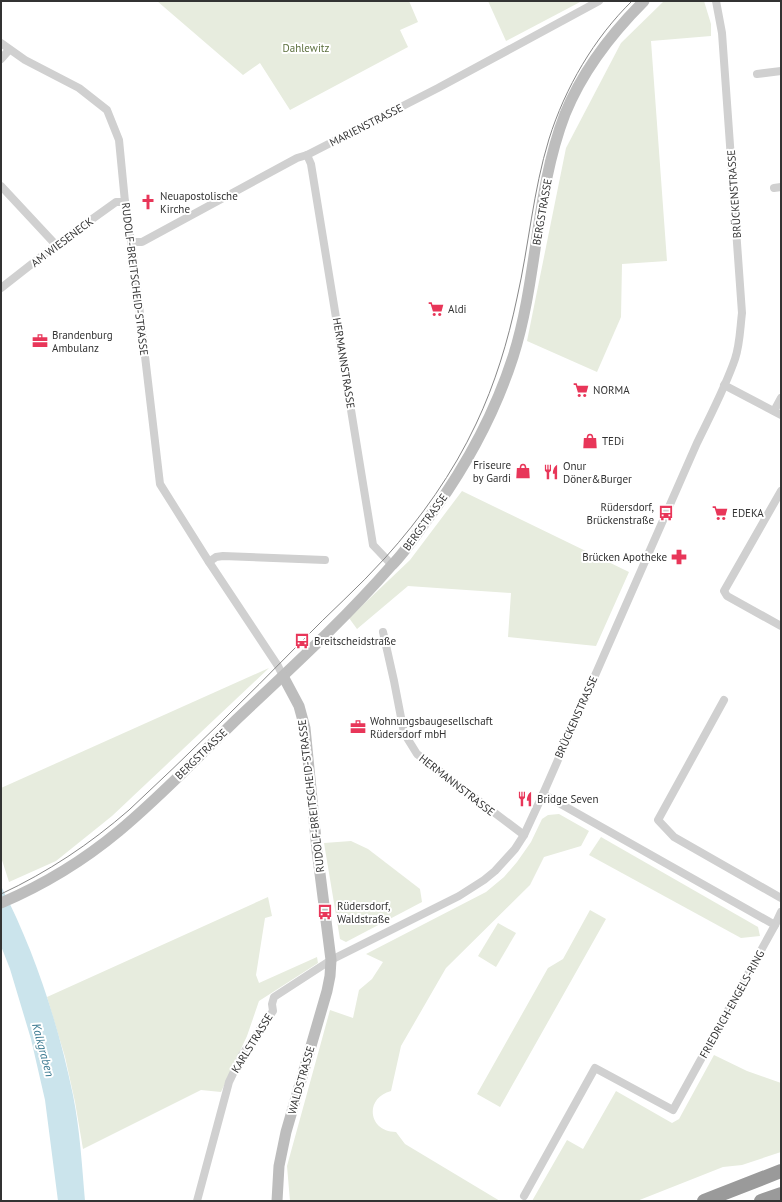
<svg xmlns="http://www.w3.org/2000/svg" width="782" height="1202" viewBox="0 0 782 1202" font-family="'PT Sans',sans-serif">
<style>
.green{fill:#e7ecde}
.water{fill:#cbe4ec}
.lines{fill:none;stroke-linecap:round;stroke-linejoin:round}
.street{stroke:#d0d0d0;stroke-width:8}
.secondary{stroke:#bdbdbd;stroke-width:11}
.highway{stroke:#9a9a9a;stroke-width:14}
.tram{stroke:#888;stroke-width:1}
.labels{text-anchor:middle;stroke-width:4;stroke-linejoin:round;paint-order:stroke}
.park-label{font-size:11px;fill:#5c703e;stroke:#fff}
.street-label{font-size:11px;fill:#333;stroke:#fff}
.poi-label{font-size:11px;fill:#333;stroke:#fff;text-anchor:start}
.water-label{font-size:12px;font-style:italic;fill:#3c7a91;stroke:#fff}
</style>
<rect width="100%" height="100%" fill="#fff"/>
<!-- green -->
<g class="green">
<polygon points="157,1 409,1 418,22 400,30 408,47 290,110 260,63 243,75"/>
<polygon points="488,1 582,1 506,41"/>
<polygon points="664,1 704,1 711,24 711,36 651,41 667,261 622,264 621,317 597,372 527,341 566,148 621,43"/>
<polygon points="462,491 629,572 596,646 508,637 511,593 408,586 357,629 349,618 410,560"/>
<polygon points="269,668 112,816 56,861 9,882 1,857 1,788"/>
<path d="M559 814 589 831 581 846 544 857 530 885 446 968 401 1046 391 1091C364 1098 368 1132 396 1132L405 1144 500 1201H290L287 1166 330 1010 353 1018 359 990 372 979 383 962 366 954 486 892 504 877 517 862 531 842 542 819 548 815Z"/>
<polygon points="601,837 758,927 760,936 741,938 589,855"/>
<polygon points="351,841 368,849 420,889 422,902 346,942 340,939 324,843"/>
<polygon points="268,897 272,916 265,918 256,975 259,983 317,957 318,963 259,1001 247,1036 221,1092 201,1090 83,1149 75,1102 65,1057 47,997"/>
<polygon points="590,910 606,919 500,1107 477,1094 548,968 563,959"/>
<polygon points="498,923 516,933 496,967 478,956"/>
<polygon points="714,1055 747,1071 781,1083 781,1152 742,1165 723,1167 637,1201 532,1201 567,1140 583,1149 616,1091 672,1123 679,1119"/>
</g>
<!-- water -->
<path class="water" d="M1 886C35 952 58 1023 73 1095 80 1130 82 1166 85 1201H58L45 1100 31 1039 10 969 1 946Z"/>
<g class="lines">
<!-- street -->
<g class="street">
<polyline points="1,43 25,60 79,88 107,110 119,140 125,202 133,254 160,484 209,562 278,666 283,676"/>
<polyline points="1,59 9,50"/>
<polyline points="757,74 781,71"/>
<polyline points="307,155 311,164 373,545 392,565"/>
<polyline points="1,186 56,245"/>
<polyline points="774,188 781,187"/>
<polyline points="131,242 142,242 297,158 307,155 438,88 599,1"/>
<polyline points="1,288 56,245 116,202 125,202"/>
<polyline points="724,385 781,415"/>
<polyline points="774,411 781,398"/>
<polyline points="781,491 724,591 727,596 781,626"/>
<polyline points="209,562 216,557 223,556 325,560"/>
<polyline points="383,632 394,681 404,733 417,754 524,835"/>
<polyline points="724,700 658,820 674,837 781,898"/>
<polyline points="775,925 781,912"/>
<polyline points="524,1196 595,1068 673,1110 775,925 543,794"/>
<path d="M197 1201 229 1082 242 1055 273 1011 272 1004 274 997 331 960 459 896 484 880 495 871 515 849 524 835 543 794 697 443C710 416 725 388 735 359 740 344 740 329 742 313L722 33 716 1"/>
</g>
<!-- secondary -->
<g class="secondary">
<path d="M1 903C43 885 83 861 119 831 160 797 198 757 236 720 289 670 344 620 392 565 404 553 414 538 424 524 463 472 493 419 513 357 538 278 535 192 565 114 582 72 612 33 644 1"/>
<polyline points="277,1201 279,1166 286,1132 327,991 330,976 331,960 317,850 305,728 299,706 283,676"/>
</g>
<!-- highway -->
<g class="highway">
<polyline points="704,1201 781,1171"/>
<polyline points="761,1201 781,1194"/>
</g>
<!-- tram -->
<path class="tram" d="M1 894C48 872 90 844 129 810 188 755 245 699 302 641 329 613 359 587 385 558 421 518 453 473 476 424 495 384 508 341 517 298 529 245 533 191 549 139 565 88 594 38 632 1"/>
</g>
<!-- icons -->
<defs>
<symbol id="church-bare" viewBox="-9 -9 18 18"><path d="M-1.2-6h2.4v3.5h3.3v2.4h-3.3V6h-2.4V-.1h-3.3v-2.4h3.3Z" fill="#e83659" stroke="#fff" stroke-width="2.5" paint-order="stroke"/></symbol>
<symbol id="supermarket-bare" viewBox="-9 -9 18 18"><path d="M-6-5.5h2.5l.6 2H6L4.5 2H-2.5L-4.4-4H-6ZM-1.5 3.2a1.3 1.3 0 1 0 .1 0ZM3 3.2a1.3 1.3 0 1 0 .1 0Z" fill="#e83659" stroke="#fff" stroke-width="2.5" paint-order="stroke"/></symbol>
<symbol id="office-bare" viewBox="-9 -9 18 18"><path d="M-6-3h4V-5.5h4V-3h4V5H-6ZM-1-4.5V-3h2v-1.5ZM-6 0V1H6V0Z" fill="#e83659" stroke="#fff" stroke-width="2.5" paint-order="stroke"/></symbol>
<symbol id="shop-bare" viewBox="-9 -9 18 18"><path d="M-5-2.5h2.3a2.7 3.5 0 0 1 5.4 0H5L5.5 6h-11ZM-1.5-2.5h3a1.5 2.3 0 0 0-3 0Z" fill="#e83659" stroke="#fff" stroke-width="2.5" paint-order="stroke"/></symbol>
<symbol id="restaurant-bare" viewBox="-9 -9 18 18"><path d="M-5-6h1v4h1v-4h1v4h1v-4h1v5L-1.5 .5V6h-2V.5L-5-1ZM5-6V6H3V1.5H1.5Q1.5-4 5-6Z" fill="#e83659" stroke="#fff" stroke-width="2.5" paint-order="stroke"/></symbol>
<symbol id="bus-bare" viewBox="-9 -9 18 18"><path d="M-5-6H5V4H4V6H2V4H-2V6H-4V4H-5ZM-3.5-4V0h7V-4ZM-3.5 1.2v1.5H-2V1.2ZM2 1.2v1.5H3.5V1.2Z" fill="#e83659" stroke="#fff" stroke-width="2.5" paint-order="stroke"/></symbol>
<symbol id="pharmacy-bare" viewBox="-9 -9 18 18"><path d="M-2-6h4v4h4v4h-4v4h-4v-4h-4v-4h4Z" fill="#e83659" stroke="#fff" stroke-width="2.5" paint-order="stroke"/></symbol>
</defs>
<g fill-rule="evenodd">
<use href="#church-bare" x="137" y="191" width="22" height="22"/>
<use href="#supermarket-bare" x="425" y="298" width="22" height="22"/>
<use href="#office-bare" x="29" y="330" width="22" height="22"/>
<use href="#supermarket-bare" x="570" y="379" width="22" height="22"/>
<use href="#shop-bare" x="579" y="430" width="22" height="22"/>
<use href="#shop-bare" x="512" y="460" width="22" height="22"/>
<use href="#restaurant-bare" x="540" y="461" width="22" height="22"/>
<use href="#bus-bare" x="655" y="502" width="22" height="22"/>
<use href="#supermarket-bare" x="709" y="502" width="22" height="22"/>
<use href="#pharmacy-bare" x="668" y="546" width="22" height="22"/>
<use href="#bus-bare" x="291" y="630" width="22" height="22"/>
<use href="#office-bare" x="347" y="716" width="22" height="22"/>
<use href="#restaurant-bare" x="514" y="788" width="22" height="22"/>
<use href="#bus-bare" x="314" y="901" width="22" height="22"/>
</g>
<g class="labels">
<!-- park labels -->
<g class="park-label">
<text x="306" y="52">Dahlewitz</text>
</g>
<!-- street labels -->
<g class="street-label">
<text transform="translate(366 125) rotate(-27)" y="4">MARIENSTRASSE</text>
<text transform="translate(734 194) rotate(-94)" y="4">BRÜCKENSTRASSE</text>
<text transform="translate(542 212) rotate(-80)" y="4">BERGSTRASSE</text>
<text transform="translate(62 242) rotate(-37)" y="4">AM WIESENECK</text>
<text transform="translate(135 279) rotate(83)" y="4">RUDOLF-BREITSCHEID-STRASSE</text>
<text transform="translate(344 363) rotate(81)" y="4">HERMANNSTRASSE</text>
<text transform="translate(425 522) rotate(-54)" y="4">BERGSTRASSE</text>
<text transform="translate(576 717) rotate(-66)" y="4">BRÜCKENSTRASSE</text>
<text transform="translate(201 754) rotate(-44)" y="4">BERGSTRASSE</text>
<text transform="translate(457 785) rotate(38)" y="4">HERMANNSTRASSE</text>
<text transform="translate(311 796) rotate(-97)" y="4">RUDOLF-BREITSCHEID-STRASSE</text>
<text transform="translate(732 1004) rotate(-61)" y="4">FRIEDRICH-ENGELS-RING</text>
<text transform="translate(252 1043) rotate(-58)" y="4">KARLSTRASSE</text>
<text transform="translate(301 1080) rotate(-74)" y="4">WALDSTRASSE</text>
</g>
<!-- poi labels -->
<g class="poi-label">
<text x="160" y="200">Neuapostolische<tspan x="160" dy="13">Kirche</tspan></text>
<text x="448" y="313">Aldi</text>
<text x="52" y="339">Brandenburg<tspan x="52" dy="13">Ambulanz</tspan></text>
<text x="593" y="394">NORMA</text>
<text x="602" y="445">TEDi</text>
<text x="511" y="469" text-anchor="end">Friseure<tspan x="511" dy="13">by Gardi</tspan></text>
<text x="563" y="470">Onur<tspan x="563" dy="13">Döner&amp;Burger</tspan></text>
<text x="654" y="511" text-anchor="end">Rüdersdorf,<tspan x="654" dy="13">Brückenstraße</tspan></text>
<text x="732" y="517">EDEKA</text>
<text x="667" y="561" text-anchor="end">Brücken Apotheke</text>
<text x="314" y="645">Breitscheidstraße</text>
<text x="370" y="725">Wohnungsbaugesellschaft<tspan x="370" dy="13">Rüdersdorf mbH</tspan></text>
<text x="537" y="803">Bridge Seven</text>
<text x="337" y="910">Rüdersdorf,<tspan x="337" dy="13">Waldstraße</tspan></text>
</g>
<!-- water labels -->
<g class="water-label">
<text transform="translate(43 1050) rotate(75)" y="4">Kalkgraben</text>
</g>
</g>
<!-- border -->
<rect width="782" height="1202" fill="none" stroke="#333333" stroke-width="4"/>
</svg>
